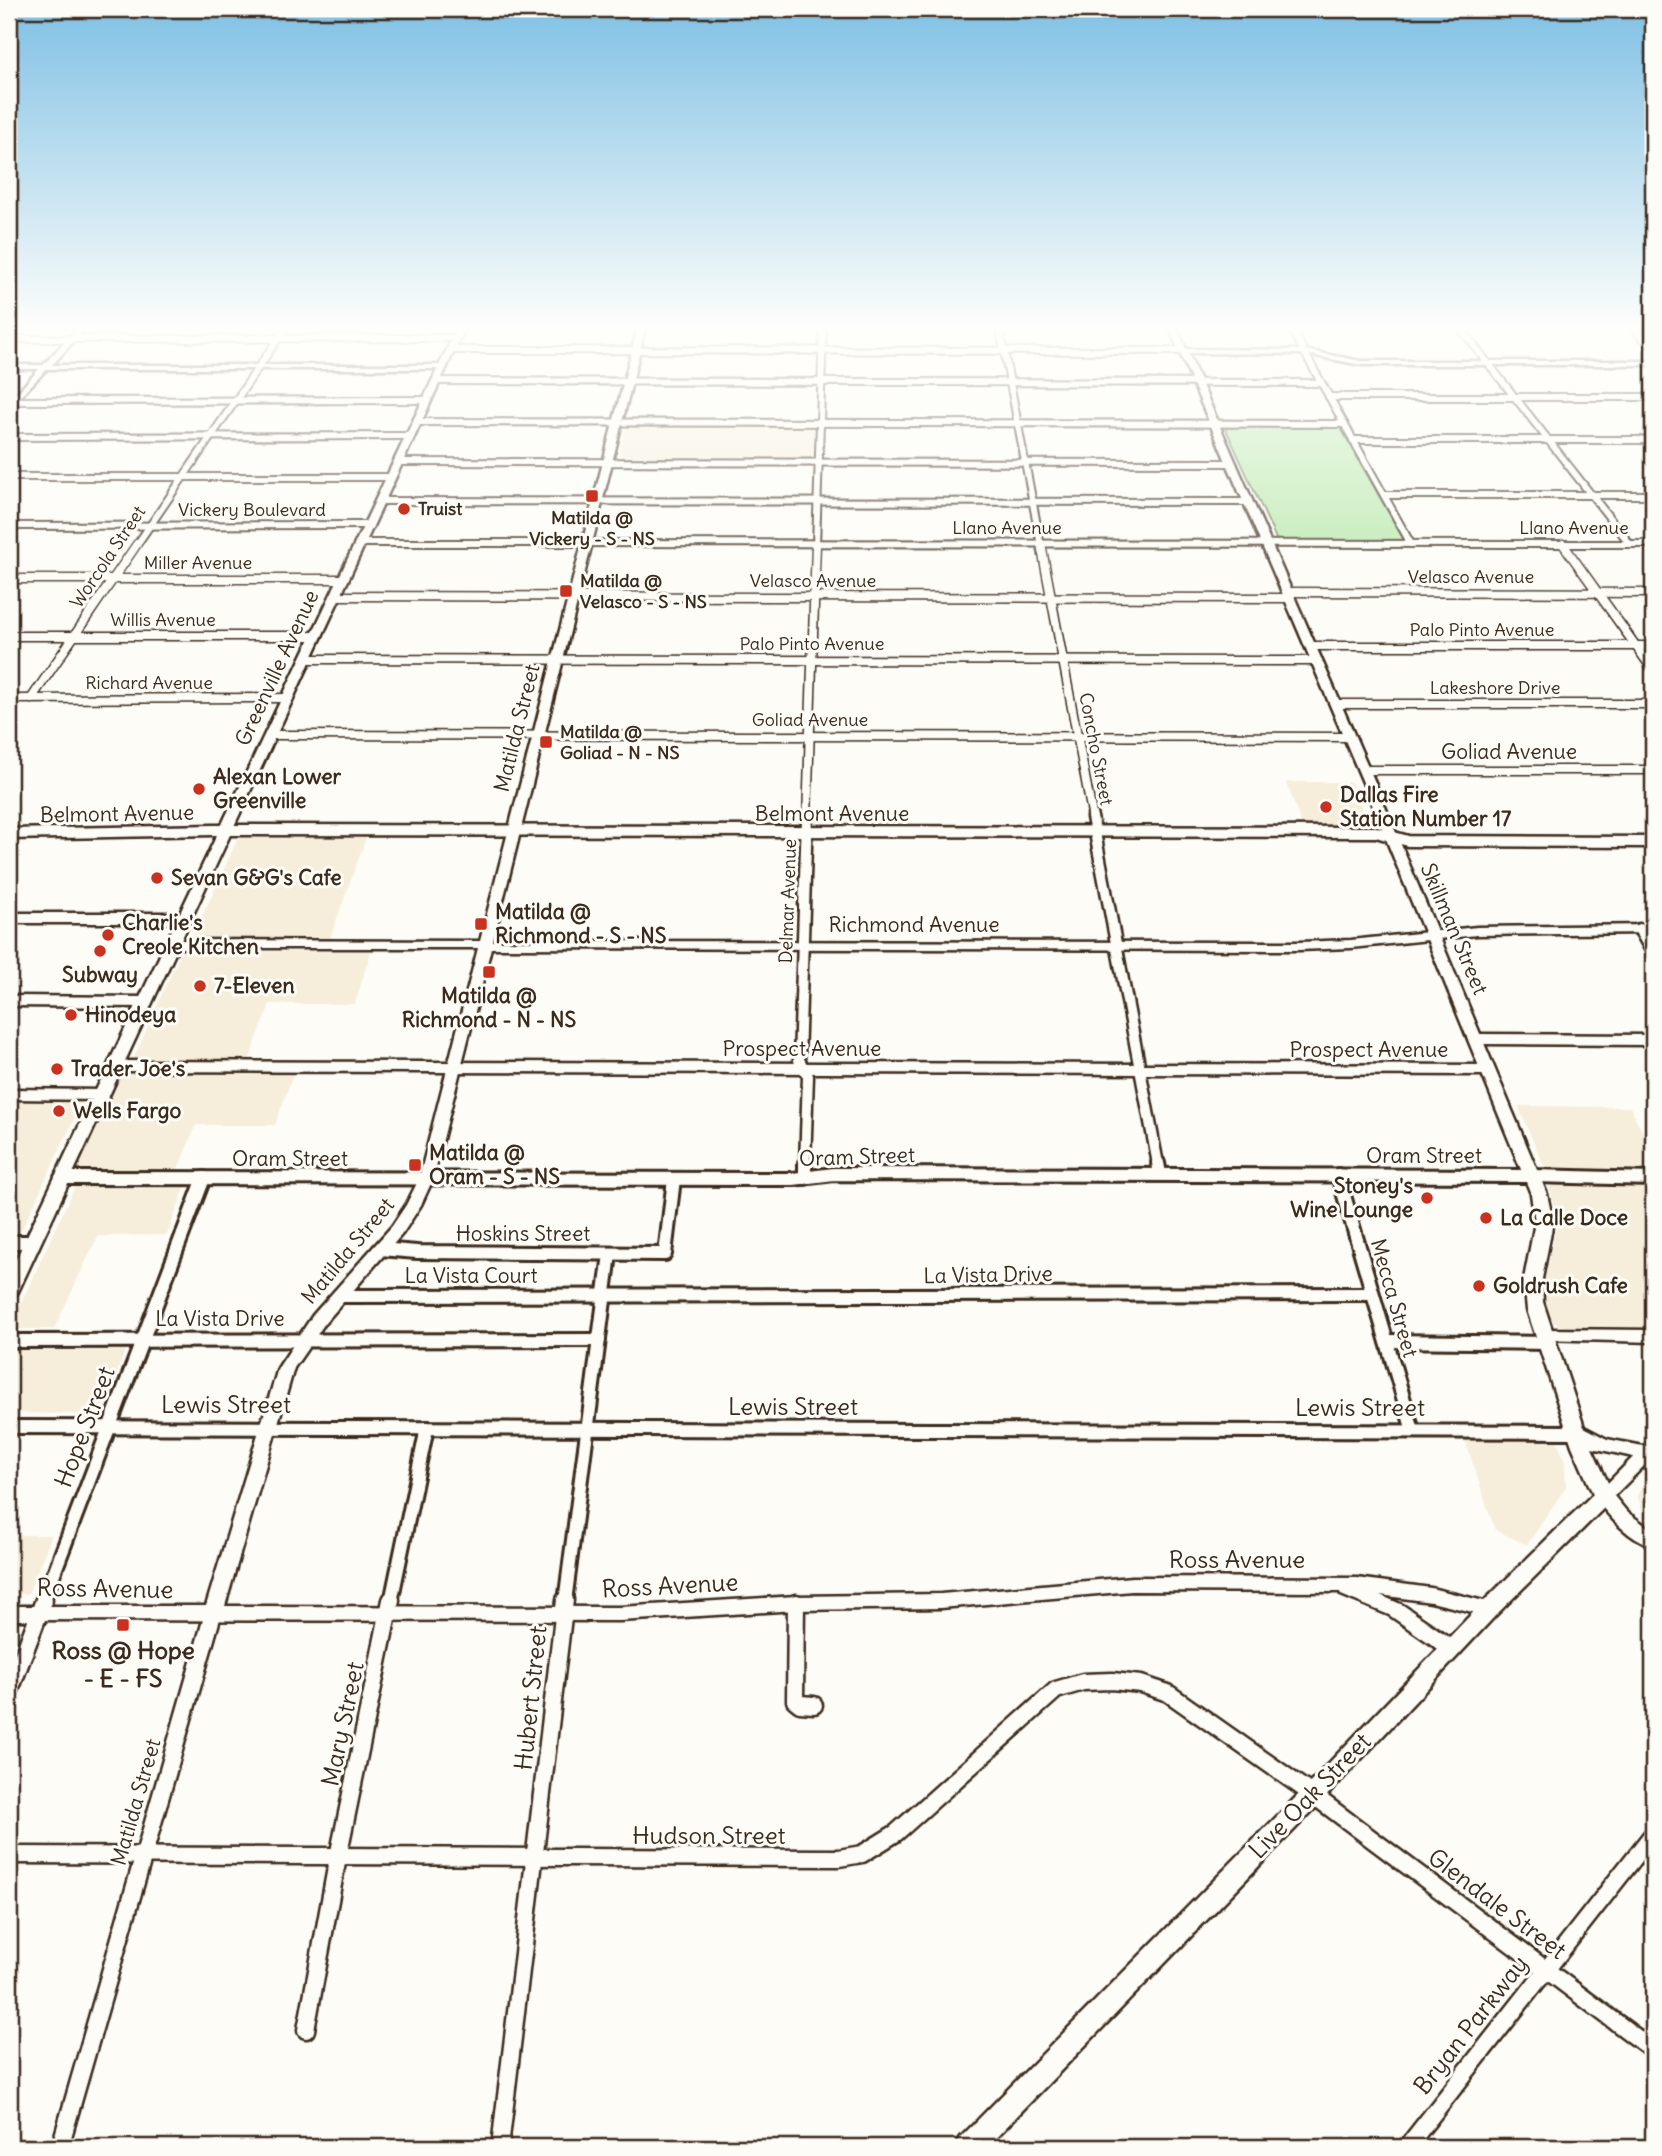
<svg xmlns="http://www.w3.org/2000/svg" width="1662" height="2156" viewBox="0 0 1662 2156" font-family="Delius,sans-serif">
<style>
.built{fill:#f6eedb}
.green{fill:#b5e7a8;stroke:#788863;stroke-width:2}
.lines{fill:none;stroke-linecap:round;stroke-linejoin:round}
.minor-far4-casing{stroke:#3b2a1e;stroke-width:10}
.minor-far3-casing{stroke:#3b2a1e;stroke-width:11}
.minor-far2-casing{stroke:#3b2a1e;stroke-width:15}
.minor-far1-casing{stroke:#3b2a1e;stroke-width:18}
.minor-casing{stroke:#3b2a1e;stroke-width:21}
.tertiary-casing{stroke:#3b2a1e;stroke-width:5}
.secondary-casing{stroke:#3b2a1e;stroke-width:5}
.minor-far4{stroke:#fdfcf7;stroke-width:6}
.minor-far3{stroke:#fdfcf7;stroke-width:8}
.minor-far2{stroke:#fdfcf7;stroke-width:10}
.minor-far1{stroke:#fdfcf7;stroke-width:12}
.minor{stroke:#fdfcf7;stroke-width:16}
.tertiary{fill:#fdfcf7;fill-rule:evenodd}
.secondary{fill:#fdfcf7;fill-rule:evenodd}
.poi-dot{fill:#c8321e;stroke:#fdfcf7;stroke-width:2.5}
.labels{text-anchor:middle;stroke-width:6;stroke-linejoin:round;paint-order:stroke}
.far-poi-label{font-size:18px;font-weight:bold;fill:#3b2a1e;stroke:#fdfcf7;text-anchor:start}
.far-street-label{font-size:18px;fill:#3b2a1e;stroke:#fdfcf7}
.street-label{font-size:21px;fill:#3b2a1e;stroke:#fdfcf7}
.poi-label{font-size:21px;font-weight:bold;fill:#3b2a1e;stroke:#fdfcf7;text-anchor:start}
.near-street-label{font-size:24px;fill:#3b2a1e;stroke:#fdfcf7}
.near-poi-label{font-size:24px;font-weight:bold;fill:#3b2a1e;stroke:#fdfcf7}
</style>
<rect width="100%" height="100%" fill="#fdfcf7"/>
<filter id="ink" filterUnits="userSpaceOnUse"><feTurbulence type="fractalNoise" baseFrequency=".0143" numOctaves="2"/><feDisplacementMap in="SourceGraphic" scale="14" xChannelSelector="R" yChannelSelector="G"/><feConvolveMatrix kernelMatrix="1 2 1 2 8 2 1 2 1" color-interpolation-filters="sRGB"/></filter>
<g filter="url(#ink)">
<!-- built -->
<g class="built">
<polygon points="626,424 814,425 814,461 618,460"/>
<polygon points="1286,782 1351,782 1368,824 1358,828 1303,828"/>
<polygon points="238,838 366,838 330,938 193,937"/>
<polygon points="371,951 355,1004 270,1004 249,1060 133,1060 181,952"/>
<polygon points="130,1071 294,1072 275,1125 196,1125 176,1174 82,1174 74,1170 120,1073"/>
<polygon points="9,1099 84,1099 19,1235 9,1235"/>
<polygon points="1518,1106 1630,1107 1653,1154 1653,1169 1548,1169 1544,1166"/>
<polygon points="1556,1182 1628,1182 1653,1186 1653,1329 1571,1329 1553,1322 1547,1311 1543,1286 1558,1219 1549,1188"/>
<polygon points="76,1184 186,1185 167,1235 98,1236 54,1329 9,1329"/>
<polygon points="9,1349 126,1349 101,1414 9,1413"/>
<polygon points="1465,1440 1557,1440 1565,1463 1566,1487 1527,1545 1495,1530"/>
<polygon points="1653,1467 1653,1530 1647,1526 1637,1495"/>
<polygon points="9,1535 52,1535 28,1594 9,1594"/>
</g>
<!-- green -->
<polygon class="green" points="1225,427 1340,427 1404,540 1277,541"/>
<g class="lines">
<defs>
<g id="minor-far4">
<polyline points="1000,330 1041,546"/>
<polyline points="1292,330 1411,544"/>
<polyline points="1462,330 1630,544"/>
<polyline points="1635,330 1653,348"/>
<polyline points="9,339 456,338"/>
<polyline points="451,350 1182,351"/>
<polyline points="436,381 1321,383"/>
<polyline points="1329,397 1653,397"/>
<polyline points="9,401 426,400"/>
<polyline points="417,422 1344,424"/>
<polyline points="9,437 410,436"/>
<polyline points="1353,440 1653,440"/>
<polyline points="398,462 1230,463"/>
<polyline points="9,477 391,477"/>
<polyline points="1384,495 1653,495"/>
<polyline points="380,501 1249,502"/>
<polyline points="9,526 369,525"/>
<polyline points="361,543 1653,544"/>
<polyline points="136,546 284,330"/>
<polyline points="816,546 823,330"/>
</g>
<g id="minor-far3">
<polyline points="1041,544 1093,819"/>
<polyline points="1563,544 1653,670"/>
<polyline points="9,579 344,579"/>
<polyline points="1288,592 1653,593"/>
<polyline points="336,596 1291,598"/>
<polyline points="9,636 317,636"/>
<polyline points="1311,646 1653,646"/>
<polyline points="306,659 1318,661"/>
<polyline points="9,699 289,698"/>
<polyline points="31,699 137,544"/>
<polyline points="1336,704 1653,704"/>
<polyline points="270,735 1350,737"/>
<polyline points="1364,770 1653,770"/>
<polyline points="807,819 816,544"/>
</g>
<g id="minor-far2">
<polyline points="1092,817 1158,1164"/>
<polyline points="9,834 213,830 1376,832 1408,841 1653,842"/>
<polyline points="9,918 186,918"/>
<polyline points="1639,929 1653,954"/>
<polyline points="9,1001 146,1002"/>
<polyline points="1476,1039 1653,1040"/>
<polyline points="116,1066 1488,1070"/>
<polyline points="9,1094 102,1095"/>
<polyline points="805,1164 808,1076 799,1060 807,817"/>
</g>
<g id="minor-far1">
<polyline points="1158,1163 1160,1174"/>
<polyline points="1338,1175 1413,1431"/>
<polyline points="61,1178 793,1179 834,1174 1533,1176 1653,1179"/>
<polyline points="805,1178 805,1163"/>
<polyline points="9,1242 32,1242"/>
<polyline points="380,1249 417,1252 665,1254 674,1179"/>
<polyline points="339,1296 1372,1294"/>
<polyline points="9,1341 599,1340"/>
<polyline points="1387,1341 1547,1343"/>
<polyline points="9,1427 1577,1432"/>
<polyline points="43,1602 204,1178"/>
<polyline points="391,1602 427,1428"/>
<polyline points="565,1602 610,1254"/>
</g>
<g id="minor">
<polyline points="796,1603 795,1700 800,1704 814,1705"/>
<polyline points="9,1693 44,1600"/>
<polyline points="9,1855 839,1858 862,1854 896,1833 1056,1690 1083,1682 1112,1681 1141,1684 1168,1693 1313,1795 1653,2050"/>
<polyline points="306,2030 338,1857 391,1600"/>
<polyline points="60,2147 213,1614"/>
<polyline points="500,2147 565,1600"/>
<polyline points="1407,2147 1653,1834"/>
</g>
<g id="tertiary">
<polygon points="76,330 84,330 52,365 443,365 447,367 443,369 47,369 9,408 9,402 39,369 9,369 9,365 43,365"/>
<polygon points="637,330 645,330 493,941 1299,942 1351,940 1477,927 1653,925 1653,933 1477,935 1351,948 1299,950 491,948 433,1179 421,1205 403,1233 325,1323 294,1368 225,1606 620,1607 796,1596 941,1594 1132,1577 1357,1578 1431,1588 1496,1604 1498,1609 1496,1614 1489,1616 1431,1602 1380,1595 1403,1605 1458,1643 1461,1648 1458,1653 1451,1656 1444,1653 1389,1615 1341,1595 1340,1592 1132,1591 941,1608 796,1610 620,1621 9,1620 9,1606 206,1606 278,1368 313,1315 392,1226 406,1205 419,1179 478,948 174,948 168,944 174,940 480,941"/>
<polygon points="1182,349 1305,350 1361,361 1653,361 1653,365 1361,365 1305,354 1179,353 1179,349"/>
<polygon points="1544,1329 1653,1330 1653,1342 1538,1339 1536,1335 1538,1331"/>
<path d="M1653 1441V1457L1614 1496 1627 1512 1653 1531V1547C1630 1540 1607 1516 1595 1496L1647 1443Z"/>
</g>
<g id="secondary">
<polygon points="456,330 464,330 18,1292 15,1296 9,1298 9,1274"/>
<polygon points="1170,330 1178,330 1374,780 1547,1194 1553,1222 1542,1279 1543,1302 1584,1427 1607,1439 1653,1448 1653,1458 1647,1460 1592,1448 1614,1496 1611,1501 1496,1615 1321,1802 987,2147 956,2147 960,2138 1305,1788 1482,1603 1593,1494 1572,1446 1527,1310 1524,1279 1535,1222 1531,1194 1362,780"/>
</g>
</defs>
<!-- minor-far4 casing -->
<use href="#minor-far4" class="minor-far4-casing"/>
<!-- minor-far3 casing -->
<use href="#minor-far3" class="minor-far3-casing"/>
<!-- minor-far2 casing -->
<use href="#minor-far2" class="minor-far2-casing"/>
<!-- minor-far1 casing -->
<use href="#minor-far1" class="minor-far1-casing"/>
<!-- minor casing -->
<use href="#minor" class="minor-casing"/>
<!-- tertiary casing -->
<use href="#tertiary" class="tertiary-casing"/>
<!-- secondary casing -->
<use href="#secondary" class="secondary-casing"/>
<!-- minor-far4 -->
<use href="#minor-far4" class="minor-far4"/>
<!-- minor-far3 -->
<use href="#minor-far3" class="minor-far3"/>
<!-- minor-far2 -->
<use href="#minor-far2" class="minor-far2"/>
<!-- minor-far1 -->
<use href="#minor-far1" class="minor-far1"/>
<!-- minor -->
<use href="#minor" class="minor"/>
<!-- tertiary -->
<use href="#tertiary" class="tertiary"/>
<!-- secondary -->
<use href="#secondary" class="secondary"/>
</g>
</g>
<!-- sky -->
<linearGradient id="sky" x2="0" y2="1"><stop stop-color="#7fc0e4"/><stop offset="0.52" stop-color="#fefefb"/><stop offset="1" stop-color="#fefefb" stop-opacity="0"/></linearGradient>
<rect width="1662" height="632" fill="url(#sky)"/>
<!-- markers -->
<g class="poi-dot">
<rect x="585" y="489" width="14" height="14" rx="3.5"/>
<circle cx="404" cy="509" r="7"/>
<rect x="559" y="584" width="14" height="14" rx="3.5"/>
<rect x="539" y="735" width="14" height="14" rx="3.5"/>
<circle cx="199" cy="789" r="7"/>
<circle cx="1326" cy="807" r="7"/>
<circle cx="157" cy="878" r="7"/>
<rect x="474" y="917" width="14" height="14" rx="3.5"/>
<circle cx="108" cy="935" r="7"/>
<circle cx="100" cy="951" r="7"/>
<rect x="482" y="965" width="14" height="14" rx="3.5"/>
<circle cx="200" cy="986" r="7"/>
<circle cx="71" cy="1015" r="7"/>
<circle cx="57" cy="1069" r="7"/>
<circle cx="59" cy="1111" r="7"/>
<rect x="408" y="1158" width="14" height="14" rx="3.5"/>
<circle cx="1427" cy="1198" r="7"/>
<circle cx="1486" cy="1218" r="7"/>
<circle cx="1479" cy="1286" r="7"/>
<rect x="116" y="1618" width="14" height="14" rx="3.5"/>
</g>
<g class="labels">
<!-- far-poi labels -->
<g class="far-poi-label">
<text x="418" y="515">Truist</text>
<text x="592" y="524" text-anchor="middle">Matilda @<tspan x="592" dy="21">Vickery - S - NS</tspan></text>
<text x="580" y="587">Matilda @<tspan x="580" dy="21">Velasco - S - NS</tspan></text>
<text x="560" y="738">Matilda @<tspan x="560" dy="21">Goliad - N - NS</tspan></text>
</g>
<!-- far-street labels -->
<g class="far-street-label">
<text x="252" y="516">Vickery Boulevard</text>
<text x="1007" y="534">Llano Avenue</text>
<text x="1574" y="534">Llano Avenue</text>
<text transform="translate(108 557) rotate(-56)" y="6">Worcola Street</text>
<text x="198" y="569">Miller Avenue</text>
<text x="1471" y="583">Velasco Avenue</text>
<text x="813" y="587">Velasco Avenue</text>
<text x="163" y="626">Willis Avenue</text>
<text x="1482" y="636">Palo Pinto Avenue</text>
<text x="812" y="650">Palo Pinto Avenue</text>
<text x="149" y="689">Richard Avenue</text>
<text x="1495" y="694">Lakeshore Drive</text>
<text x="810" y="726">Goliad Avenue</text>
<text transform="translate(1096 749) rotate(79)" y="6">Concho Street</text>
<text transform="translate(788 901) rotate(-88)" y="6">Delmar Avenue</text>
</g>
<!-- street labels -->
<g class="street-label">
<text transform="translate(277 668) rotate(-65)" y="7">Greenville Avenue</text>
<text transform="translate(517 728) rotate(-76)" y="7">Matilda Street</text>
<text x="1509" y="759">Goliad Avenue</text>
<text transform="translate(117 814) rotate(-1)" y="7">Belmont Avenue</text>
<text x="832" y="821">Belmont Avenue</text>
<text x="914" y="932">Richmond Avenue</text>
<text transform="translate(1454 929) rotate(67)" y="7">Skillman Street</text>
<text x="802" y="1056">Prospect Avenue</text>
<text x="1369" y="1057">Prospect Avenue</text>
<text x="1424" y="1163">Oram Street</text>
<text transform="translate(857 1157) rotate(-2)" y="7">Oram Street</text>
<text x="290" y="1166">Oram Street</text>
<text x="523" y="1241">Hoskins Street</text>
<text transform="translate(348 1251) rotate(-50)" y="7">Matilda Street</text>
<text transform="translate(988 1275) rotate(-1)" y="7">La Vista Drive</text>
<text x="471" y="1283">La Vista Court</text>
<text transform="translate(1394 1298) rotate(74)" y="7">Mecca Street</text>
<text x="220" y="1326">La Vista Drive</text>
<text transform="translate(136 1802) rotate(-74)" y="7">Matilda Street</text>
</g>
<!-- poi labels -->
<g class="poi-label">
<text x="213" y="784">Alexan Lower<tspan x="213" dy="24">Greenville</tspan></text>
<text x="1340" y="802">Dallas Fire<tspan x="1340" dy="24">Station Number 17</tspan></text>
<text x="171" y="885">Sevan G&amp;G's Cafe</text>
<text x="495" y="919">Matilda @<tspan x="495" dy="24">Richmond - S - NS</tspan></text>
<text x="122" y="930">Charlie's<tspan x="122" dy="24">Creole Kitchen</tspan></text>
<text x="100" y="982" text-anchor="middle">Subway</text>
<text x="214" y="993">7-Eleven</text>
<text x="489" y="1003" text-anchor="middle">Matilda @<tspan x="489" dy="24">Richmond - N - NS</tspan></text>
<text x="85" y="1022">Hinodeya</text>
<text x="71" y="1076">Trader Joe's</text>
<text x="73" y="1118">Wells Fargo</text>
<text x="429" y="1160">Matilda @<tspan x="429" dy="24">Oram - S - NS</tspan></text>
<text x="1413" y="1193" text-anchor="end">Stoney's<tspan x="1413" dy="24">Wine Lounge</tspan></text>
<text x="1500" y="1225">La Calle Doce</text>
<text x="1493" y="1293">Goldrush Cafe</text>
</g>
<!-- near-street labels -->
<g class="near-street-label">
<text x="226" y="1413">Lewis Street</text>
<text x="793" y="1415">Lewis Street</text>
<text x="1360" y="1416">Lewis Street</text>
<text transform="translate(85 1427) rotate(-69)" y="8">Hope Street</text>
<text x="1237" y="1568">Ross Avenue</text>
<text transform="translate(670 1586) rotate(-3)" y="8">Ross Avenue</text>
<text transform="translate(105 1589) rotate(1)" y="8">Ross Avenue</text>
<text transform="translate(531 1698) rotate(-84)" y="8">Hubert Street</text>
<text transform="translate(343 1724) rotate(-78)" y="8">Mary Street</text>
<text transform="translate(1310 1796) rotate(-46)" y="8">Live Oak Street</text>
<text x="709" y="1844">Hudson Street</text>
<text transform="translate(1497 1904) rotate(37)" y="8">Glendale Street</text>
<text transform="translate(1471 2025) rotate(-52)" y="8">Bryan Parkway</text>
</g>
<!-- near-poi labels -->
<g class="near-poi-label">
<text x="123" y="1659">Ross @ Hope<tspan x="123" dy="28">- E - FS</tspan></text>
</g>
</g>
<!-- margin -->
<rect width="1662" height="2156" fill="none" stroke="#fdfcf7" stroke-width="35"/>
<rect x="18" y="18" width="1627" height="2121" fill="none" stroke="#3b2a1e" stroke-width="2.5" filter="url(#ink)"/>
</svg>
